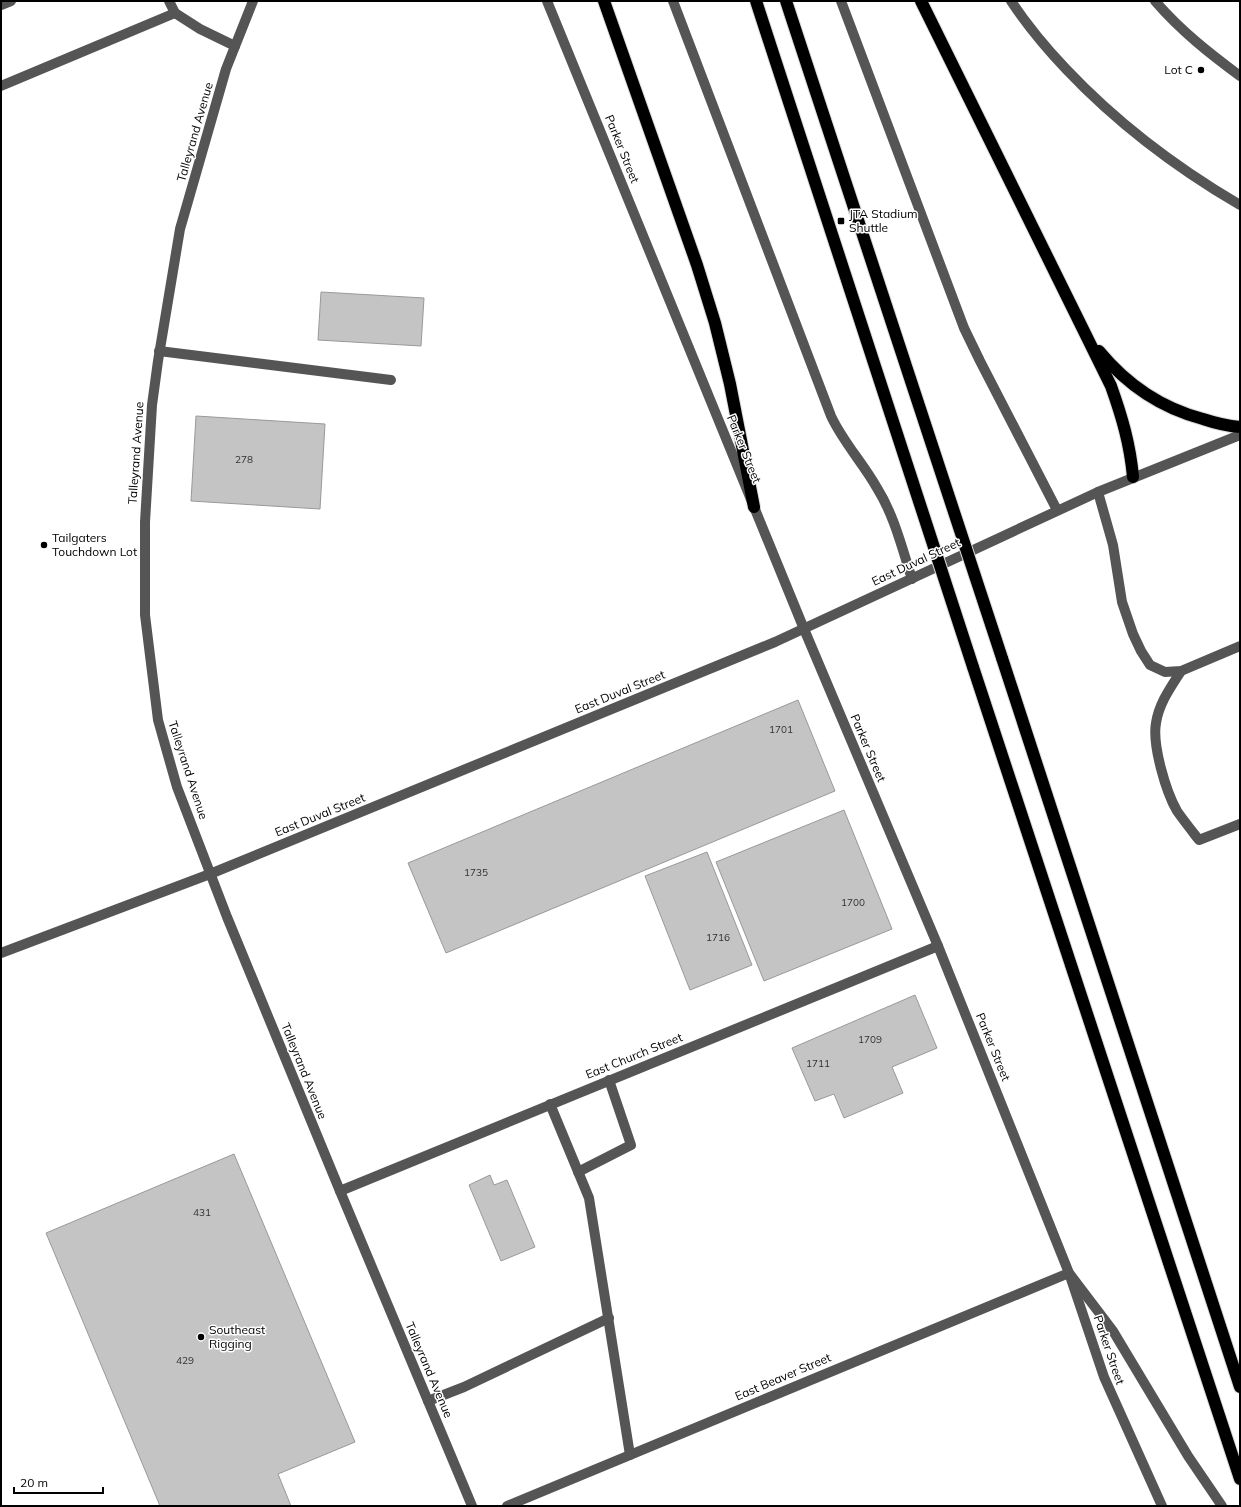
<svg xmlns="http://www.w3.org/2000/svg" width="1241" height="1507" viewBox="0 0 1241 1507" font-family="Mulish,sans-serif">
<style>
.building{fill:#c4c4c4;stroke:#999}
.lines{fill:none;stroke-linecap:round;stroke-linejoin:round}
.highway-casing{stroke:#dbdbdb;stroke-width:14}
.minor{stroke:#555;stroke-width:10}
.highway{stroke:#000;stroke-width:12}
.highway-bridge-casing{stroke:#dbdbdb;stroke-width:14;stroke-linecap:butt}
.highway-bridge{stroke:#000;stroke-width:12}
.poi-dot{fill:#000;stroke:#fff;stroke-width:1.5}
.labels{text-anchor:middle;stroke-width:3;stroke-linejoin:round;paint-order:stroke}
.number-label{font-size:10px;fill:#313131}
.poi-label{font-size:12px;fill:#000;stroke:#fff;text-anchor:start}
.street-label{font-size:12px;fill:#000;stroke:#fff}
</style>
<rect width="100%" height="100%" fill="#fff"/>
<!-- building -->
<g class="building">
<polygon points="321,292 424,298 421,346 318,340"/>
<polygon points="196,416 325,424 320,509 191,501"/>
<polygon points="798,700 835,791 446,953 408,863"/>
<polygon points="844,810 892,929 764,981 716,862"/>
<polygon points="707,852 752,965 690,990 645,876"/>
<polygon points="915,995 937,1048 892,1067 903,1093 844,1118 834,1094 815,1101 792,1048"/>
<polygon points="234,1154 355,1442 278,1474 291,1506 160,1506 46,1233"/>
<polygon points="490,1175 494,1185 507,1180 535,1247 501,1261 469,1185"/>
</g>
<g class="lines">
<defs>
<g id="highway">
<polyline points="604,1 697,265 715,323 730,384 754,507"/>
<path d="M921 1 1111 386C1122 417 1130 444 1133 477"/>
<path d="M1099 351C1127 385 1161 408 1203 419 1215 423 1228 426 1240 427"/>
<polyline points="1002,658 1240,1387"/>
<polyline points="973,667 1240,1479"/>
</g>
</defs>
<!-- highway casing -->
<use href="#highway" class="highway-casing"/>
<!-- minor -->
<g class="minor">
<polyline points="169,1 175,13 200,29 235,46"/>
<polyline points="253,1 226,69 180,229 158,361 152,405 145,522 145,615 158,720 177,787 227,917 340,1191 472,1506"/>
<polyline points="547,1 804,629 938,946 1069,1273 1104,1377 1162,1506"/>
<path d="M673 1 831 416C843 442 863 463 877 488 894 515 902 548 912 579"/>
<polyline points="841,1 964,328 980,361 1057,510"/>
<path d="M1011 1C1027 25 1046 48 1066 69 1118 124 1175 167 1240 205"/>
<path d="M1155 1C1181 31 1209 53 1240 76"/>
<polyline points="1,5 11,1"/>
<polyline points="1,86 175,13"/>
<polyline points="159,351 391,380"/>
<polyline points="1098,492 1113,545 1122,602 1133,634 1141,651 1150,665 1165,672 1181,671 1240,646"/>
<path d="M1181 671C1171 687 1159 703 1156 723 1152 745 1166 792 1177 811 1184 821 1192 831 1199 840L1240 824"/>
<polyline points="1,953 210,874 775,642 1098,492 1240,435"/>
<polyline points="550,1104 589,1198 630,1455"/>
<polyline points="578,1172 631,1145 609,1080"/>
<polyline points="340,1191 938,946"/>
<polyline points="428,1401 464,1387 609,1318"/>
<polyline points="507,1506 1069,1273 1113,1331 1188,1456 1222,1506"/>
</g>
<!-- highway -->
<use href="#highway" class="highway"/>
<defs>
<g id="highway-bridge">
<polyline points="756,1 973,667"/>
<polyline points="786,1 1002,658"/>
</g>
</defs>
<!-- highway-bridge casing -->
<use href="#highway-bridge" class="highway-bridge-casing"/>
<!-- highway-bridge -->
<use href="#highway-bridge" class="highway-bridge"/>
</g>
<!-- markers -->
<g class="poi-dot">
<circle cx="1201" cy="70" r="4"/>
<rect x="837" y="217" width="8" height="8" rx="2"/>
<circle cx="44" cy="545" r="4"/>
<circle cx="201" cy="1337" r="4"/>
</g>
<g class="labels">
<!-- number labels -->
<g class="number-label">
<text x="244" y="463">278</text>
<text x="781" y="733">1701</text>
<text x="476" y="876">1735</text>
<text x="853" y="906">1700</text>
<text x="718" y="941">1716</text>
<text x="870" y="1043">1709</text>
<text x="818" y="1067">1711</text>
<text x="202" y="1216">431</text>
<text x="185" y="1364">429</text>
</g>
<!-- poi labels -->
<g class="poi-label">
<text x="1193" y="74" text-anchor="end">Lot C</text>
<text x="849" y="218">JTA Stadium<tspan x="849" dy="14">Shuttle</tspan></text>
<text x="52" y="542">Tailgaters<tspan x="52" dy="14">Touchdown Lot</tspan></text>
<text x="209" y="1334">Southeast<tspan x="209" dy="14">Rigging</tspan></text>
</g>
<!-- street labels -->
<g class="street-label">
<text transform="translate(195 132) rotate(-74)" y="4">Talleyrand Avenue</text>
<text transform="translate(622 149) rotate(68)" y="4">Parker Street</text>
<text transform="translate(744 449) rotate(68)" y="4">Parker Street</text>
<text transform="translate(136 453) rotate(-86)" y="4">Talleyrand Avenue</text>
<text transform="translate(916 562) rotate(-25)" y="4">East Duval Street</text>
<text transform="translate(620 692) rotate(-22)" y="4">East Duval Street</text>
<text transform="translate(868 748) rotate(67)" y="4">Parker Street</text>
<text transform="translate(188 770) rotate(72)" y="4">Talleyrand Avenue</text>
<text transform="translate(320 815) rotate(-22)" y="4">East Duval Street</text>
<text transform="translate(993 1047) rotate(68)" y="4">Parker Street</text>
<text transform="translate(634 1056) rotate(-22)" y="4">East Church Street</text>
<text transform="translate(304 1071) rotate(68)" y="4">Talleyrand Avenue</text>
<text transform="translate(1109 1350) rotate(71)" y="4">Parker Street</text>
<text transform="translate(429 1370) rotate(67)" y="4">Talleyrand Avenue</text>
<text transform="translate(783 1377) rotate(-23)" y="4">East Beaver Street</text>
</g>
</g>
<!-- border -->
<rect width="1241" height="1507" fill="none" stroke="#000000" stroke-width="4"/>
<!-- scale -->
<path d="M14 1487v6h89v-6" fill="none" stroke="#000000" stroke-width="2"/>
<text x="20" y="1487" font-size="12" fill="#000000" stroke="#ffffff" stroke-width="3" paint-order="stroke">20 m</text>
</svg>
